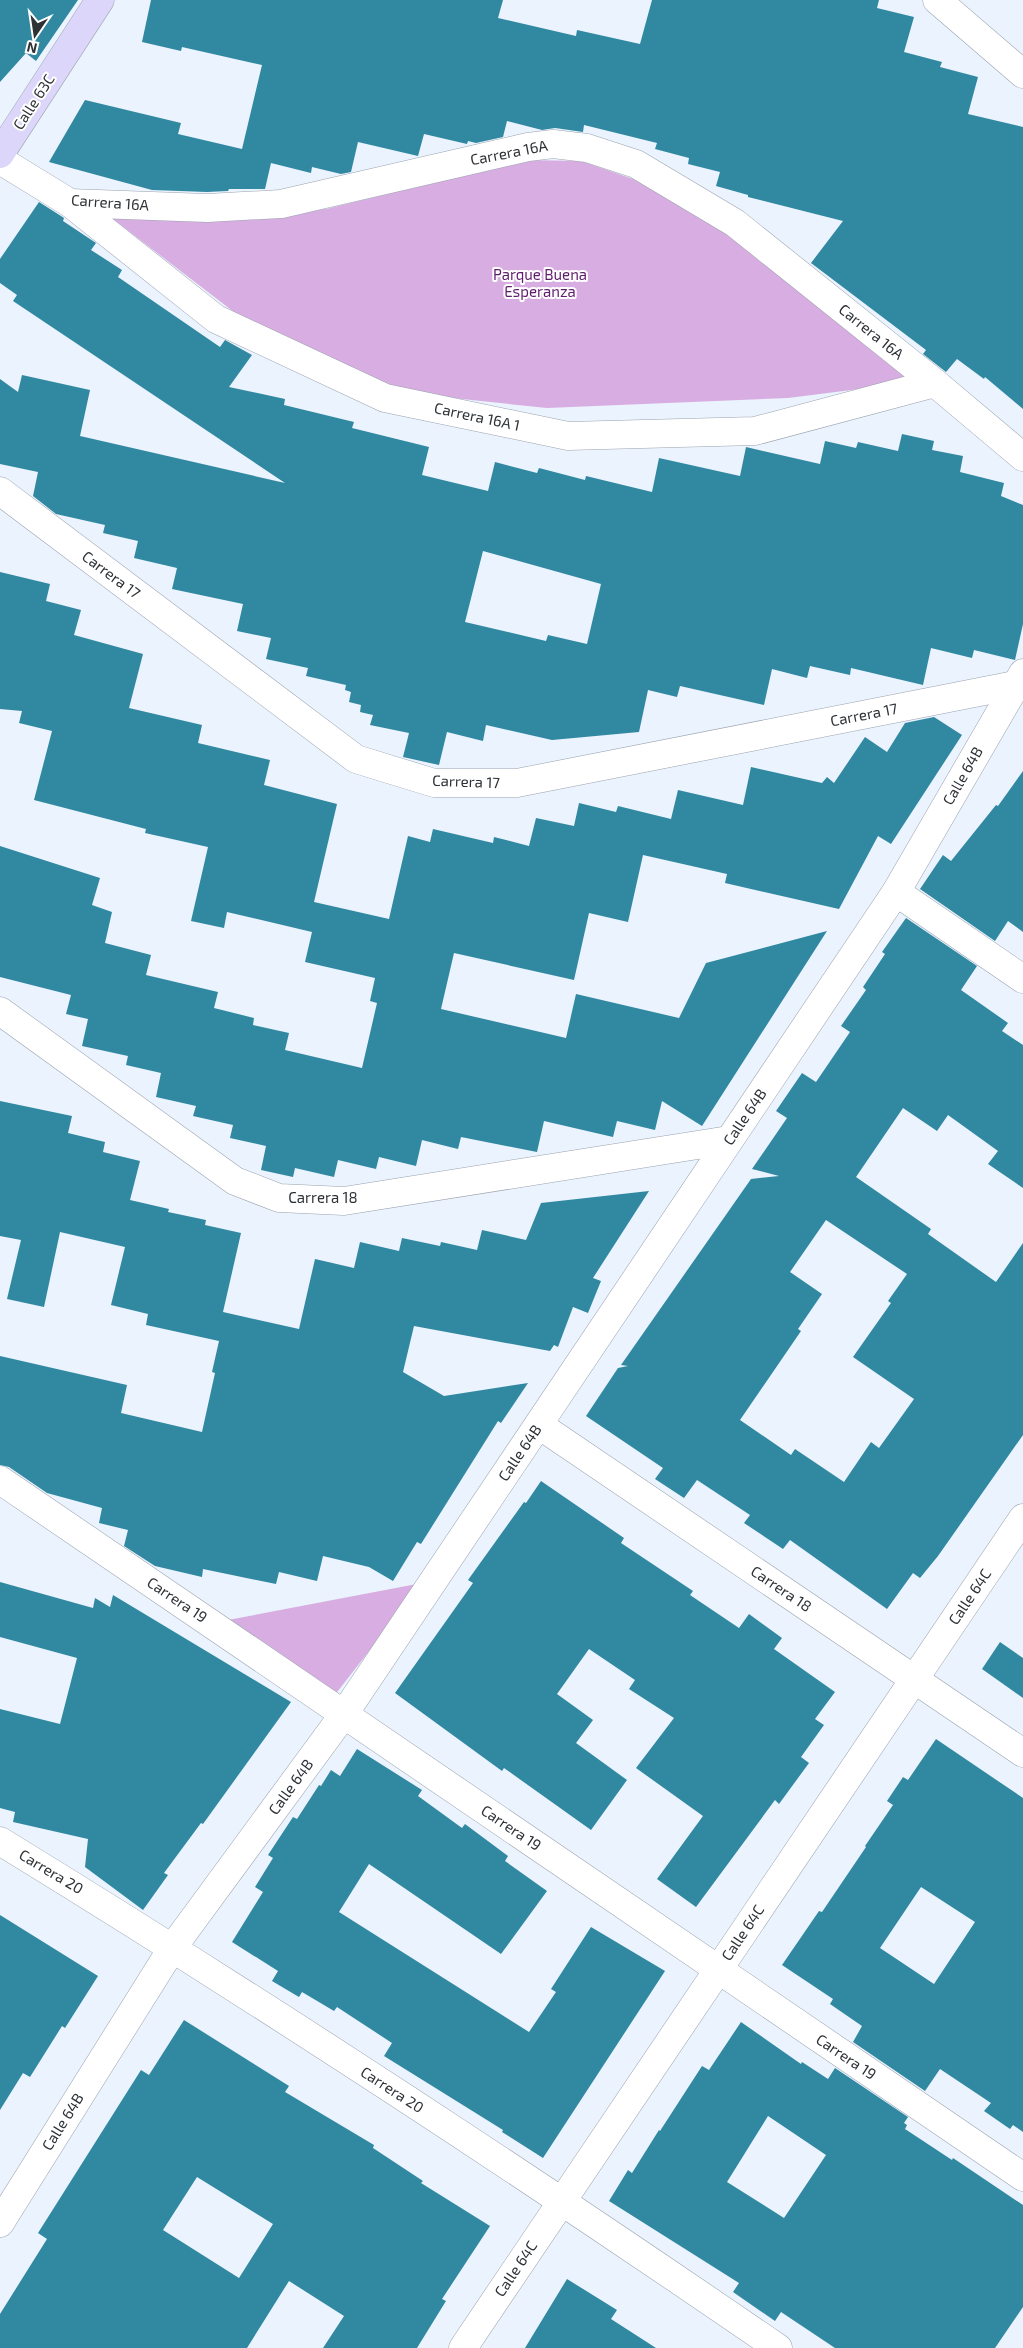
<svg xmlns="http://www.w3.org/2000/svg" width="1023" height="2348" viewBox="0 0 1023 2348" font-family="'Exo 2',sans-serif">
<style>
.green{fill:#d8ade2}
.building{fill:#3188a1;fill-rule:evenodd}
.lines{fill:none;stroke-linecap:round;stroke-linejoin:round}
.street-casing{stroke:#9ba3ae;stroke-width:29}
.secondary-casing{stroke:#9ba3ae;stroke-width:29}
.street{stroke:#fff;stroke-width:28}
.secondary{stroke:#dcd7fa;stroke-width:28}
.labels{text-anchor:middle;stroke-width:4;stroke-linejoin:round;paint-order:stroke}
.street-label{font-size:15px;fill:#2e3236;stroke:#fff}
.park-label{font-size:15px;fill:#5f1d6d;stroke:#fff}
</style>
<rect width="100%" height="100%" fill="#eaf3fe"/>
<!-- green -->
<g class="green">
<polygon points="525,160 581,161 633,179 738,235 915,382 788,398 547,408 414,394 273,342 113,219 326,209"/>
<polygon points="422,1583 334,1696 228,1620"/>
</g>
<!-- building -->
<g class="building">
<polygon points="0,0 78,0 36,61 26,53 0,82"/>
<polygon points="151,0 503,0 498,18 576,36 577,30 640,44 652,0 879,0 877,8 914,17 904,52 942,62 940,67 978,77 968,114 1023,127 1023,409 985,377 984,379 957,359 946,372 923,354 926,350 811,263 843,221 748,197 748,195 716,186 720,172 688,164 689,158 655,149 657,143 584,125 583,132 555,128 542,130 507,121 503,137 476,143 468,141 467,144 424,134 418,156 358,142 351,172 341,174 312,167 311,173 271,163 265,189 229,189 228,191 207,192 152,190 49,162 85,100 181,123 178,134 242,149 262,65 182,47 181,51 142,42"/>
<path d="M39 202 61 216 64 218 63 221 96 243 91 250 122 270 118 277 220 347 225 340 252 355 229 387 285 399 284 405 354 422 352 428 429 447 422 475 488 491 495 462 537 473 539 468 585 480 586 476 652 492 659 458 740 476 746 447 820 464 825 441 856 448 858 442 898 451 902 434 934 441 932 450 963 456 960 472 1004 483 1001 496 1023 505V624L1015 660 974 650 972 658 931 648 923 685 851 668 850 675 810 666 807 678 772 669 764 705 680 686 677 697 648 690 639 732 552 740 486 725 483 741 447 732 439 765 403 757 409 733 370 725 373 715 360 712 361 705 349 702 351 692 345 690 346 685 306 676 308 668 266 659 271 638 237 631 243 604 172 589 177 568 134 558 138 541 103 533 105 525 56 514 33 496 38 472 0 464V379L18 392 22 375 90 390 80 436 285 483 13 301 17 295 0 283V259ZM483 551 601 584 587 644 548 635 546 641 465 622Z"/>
<polygon points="0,572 50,584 46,601 81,610 74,635 143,654 129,708 202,725 198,743 270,760 264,785 337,804 314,902 389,919 408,836 430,842 433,829 493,843 494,837 529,846 536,818 574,826 579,803 616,812 618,806 671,819 678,790 743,805 751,767 822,783 827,777 834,783 865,737 887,752 905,723 934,717 962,735 891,844 878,836 839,909 725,883 727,874 643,855 628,922 589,913 574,980 454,953 441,1009 566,1038 576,994 679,1018 706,963 827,931 702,1126 662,1101 655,1130 617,1121 613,1137 544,1121 537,1152 461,1137 458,1149 422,1140 416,1166 379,1157 376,1169 338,1160 334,1177 295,1168 293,1177 261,1170 266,1146 230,1138 233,1125 193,1116 196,1106 156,1097 161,1073 126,1065 128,1056 82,1046 88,1019 66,1014 71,995 0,977 0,846 100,878 92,905 112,912 105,943 151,955 146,975 218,992 214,1008 254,1018 253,1025 289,1033 285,1050 362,1068 377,1003 370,1001 375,978 305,962 312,932 227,912 224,928 191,921 208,847 145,833 146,829 34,800 52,731 19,723 22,711 0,709"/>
<polygon points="1023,771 1023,932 1008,921 995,941 920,889 943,855 951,861 996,805 998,806"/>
<path d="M906 918 977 966 961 990 1008 1023 1002 1031 1023 1045V1188L988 1164 998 1151 948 1115 937 1131 903 1108 856 1177 931 1229 928 1234 996 1282 1023 1243V1435L938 1556 920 1578 913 1573 887 1609 790 1540 783 1549 744 1523 750 1515 697 1480 684 1498 655 1479 663 1468 586 1416 618 1368 628 1366 621 1365 751 1179 779 1176 752 1169 787 1118 776 1111 802 1073 816 1082 850 1032 841 1026 866 990 863 987 885 954 882 952ZM826 1220 907 1274 888 1301 891 1303 853 1357 914 1399 879 1448 871 1442 844 1482 795 1449 791 1455 740 1420 801 1331 798 1329 822 1294 790 1272Z"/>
<polygon points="0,1101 72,1116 68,1133 105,1142 103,1152 140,1161 130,1200 169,1209 168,1212 206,1220 205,1225 241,1233 223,1312 299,1329 315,1259 354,1268 360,1242 399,1251 402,1238 440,1246 441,1242 477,1250 482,1230 526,1240 541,1203 649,1191 593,1278 601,1281 588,1313 573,1307 558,1347 554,1345 550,1351 414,1326 403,1372 444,1396 528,1383 501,1423 498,1421 421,1544 417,1542 393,1581 369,1567 323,1556 317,1581 279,1572 276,1584 203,1569 202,1577 155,1566 124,1546 128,1530 99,1523 102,1508 47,1493 9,1467 0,1465 0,1356 127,1385 121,1413 202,1432 215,1373 212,1372 219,1341 146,1325 148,1314 111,1305 125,1247 60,1232 44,1307 7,1299 21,1240 0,1236"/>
<polygon points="541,1481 624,1538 621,1543 693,1591 690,1595 739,1628 749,1614 782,1638 774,1649 835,1692 815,1719 824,1725 801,1757 809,1763 779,1804 775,1800 696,1907 657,1879 703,1816 636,1768 674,1718 629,1689 635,1680 589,1649 557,1694 593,1720 576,1743 627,1780 591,1830 504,1768 502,1771 395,1693 473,1583 468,1580 524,1502 526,1503"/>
<polygon points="0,1582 93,1608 95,1598 110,1607 113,1595 291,1702 203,1824 201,1823 164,1873 168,1875 143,1910 85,1867 88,1839 13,1822 15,1812 0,1808 0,1709 60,1724 77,1658 0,1637"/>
<polygon points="1000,1642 1023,1658 1023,1698 982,1669"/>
<path d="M936 1739 1023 1798V2132L1013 2125 1010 2129 984 2111 991 2103 940 2069 925 2091 853 2042 862 2026 830 2004 833 1999 782 1965 819 1911 822 1912 866 1847 865 1846 893 1805 887 1801 903 1777 908 1780ZM921 1887 975 1922 934 1984 880 1948Z"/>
<polygon points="357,1749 422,1790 418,1796 462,1828 465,1824 508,1856 505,1861 547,1891 501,1954 369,1864 339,1912 529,2032 556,1992 551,1989 591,1927 665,1971 543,2158 502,2132 503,2130 384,2056 392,2043 337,2007 334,2011 302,1992 299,1997 272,1981 278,1971 232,1942 263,1892 255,1887 273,1858 268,1855 293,1817 297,1819 319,1785 321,1786 331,1770 340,1776"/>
<polygon points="0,1915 98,1976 65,2028 62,2026 30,2077 23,2073 0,2110"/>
<path d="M184 2020 289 2086 285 2092 374 2145 373 2148 423 2181 421 2183 490 2226 442 2299 446 2301 417 2348H323L344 2316 289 2281 247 2348H0V2314L47 2239 38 2233 141 2070 149 2075ZM197 2177 273 2224 239 2278 163 2230Z"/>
<path d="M741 2022 801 2064 802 2062 828 2079 835 2068 908 2117 904 2123 907 2125 905 2129 952 2160 953 2158 1023 2205V2307L995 2348H835L781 2312 775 2321 733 2292 739 2283 609 2201 628 2170 632 2173 659 2130 660 2131 702 2066 709 2070ZM768 2116 826 2155 784 2218 727 2182Z"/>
<polygon points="567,2279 617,2310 611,2319 656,2348 525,2348"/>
</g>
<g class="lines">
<defs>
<g id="street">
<polyline points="937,0 1023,74"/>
<polyline points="0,160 70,203 216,319 385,398 568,436 755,431 935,383"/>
<polyline points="70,203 207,208 281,204 528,147 553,144 587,148 636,164 735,223 935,383 1023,457"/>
<polyline points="0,491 356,759 434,783 517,783 1015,685"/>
<polyline points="896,892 1023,979"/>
<polyline points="0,1011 235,1181 279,1198 344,1201 729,1140"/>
<polyline points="539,1425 1023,1753"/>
<polyline points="0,1480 1023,2177"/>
<path d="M0 1841C264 2003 523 2173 778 2348"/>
<polyline points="0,2223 173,1947 344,1714 896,892 1023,673"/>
<polyline points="463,2348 1023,1518"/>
</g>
<polyline id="secondary" points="0,154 100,0"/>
</defs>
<!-- street casing -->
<use href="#street" class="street-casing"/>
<!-- secondary casing -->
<use href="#secondary" class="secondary-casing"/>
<!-- street -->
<use href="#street" class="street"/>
<!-- secondary -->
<use href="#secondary" class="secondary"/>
</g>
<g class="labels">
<!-- street labels -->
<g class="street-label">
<text transform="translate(34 102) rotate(-57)" y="5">Calle 63C</text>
<text transform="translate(509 153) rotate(-11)" y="5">Carrera 16A</text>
<text transform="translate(110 203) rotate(4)" y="5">Carrera 16A</text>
<text transform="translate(871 332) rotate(39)" y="5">Carrera 16A</text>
<text transform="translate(477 417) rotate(12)" y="5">Carrera 16A 1</text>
<text transform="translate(111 575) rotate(37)" y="5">Carrera 17</text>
<text transform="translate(864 715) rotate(-11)" y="5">Carrera 17</text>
<text transform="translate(963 776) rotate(-60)" y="5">Calle 64B</text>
<text transform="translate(466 782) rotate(2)" y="5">Carrera 17</text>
<text transform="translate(745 1117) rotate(-56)" y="5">Calle 64B</text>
<text x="323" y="1203">Carrera 18</text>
<text transform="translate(520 1453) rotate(-56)" y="5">Calle 64B</text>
<text transform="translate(781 1589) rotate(34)" y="5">Carrera 18</text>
<text transform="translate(970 1597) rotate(-56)" y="5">Calle 64C</text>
<text transform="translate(177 1600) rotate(34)" y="5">Carrera 19</text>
<text transform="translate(291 1787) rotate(-54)" y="5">Calle 64B</text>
<text transform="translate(511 1828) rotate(34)" y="5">Carrera 19</text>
<text transform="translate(51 1872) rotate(31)" y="5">Carrera 20</text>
<text transform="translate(743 1933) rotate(-56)" y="5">Calle 64C</text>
<text transform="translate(846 2057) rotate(34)" y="5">Carrera 19</text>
<text transform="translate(392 2090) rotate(33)" y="5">Carrera 20</text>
<text transform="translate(63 2122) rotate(-58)" y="5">Calle 64B</text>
<text transform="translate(516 2269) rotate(-56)" y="5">Calle 64C</text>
</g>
<!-- park labels -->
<g class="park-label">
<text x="540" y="280">Parque Buena<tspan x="540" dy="17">Esperanza</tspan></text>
</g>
</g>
<!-- north arrow -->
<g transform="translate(35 35) rotate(193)" stroke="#ffffff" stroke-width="4" paint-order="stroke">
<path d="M0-4L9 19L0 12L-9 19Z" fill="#2e3236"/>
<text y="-8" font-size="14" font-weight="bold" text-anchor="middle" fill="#2e3236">N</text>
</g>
</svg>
